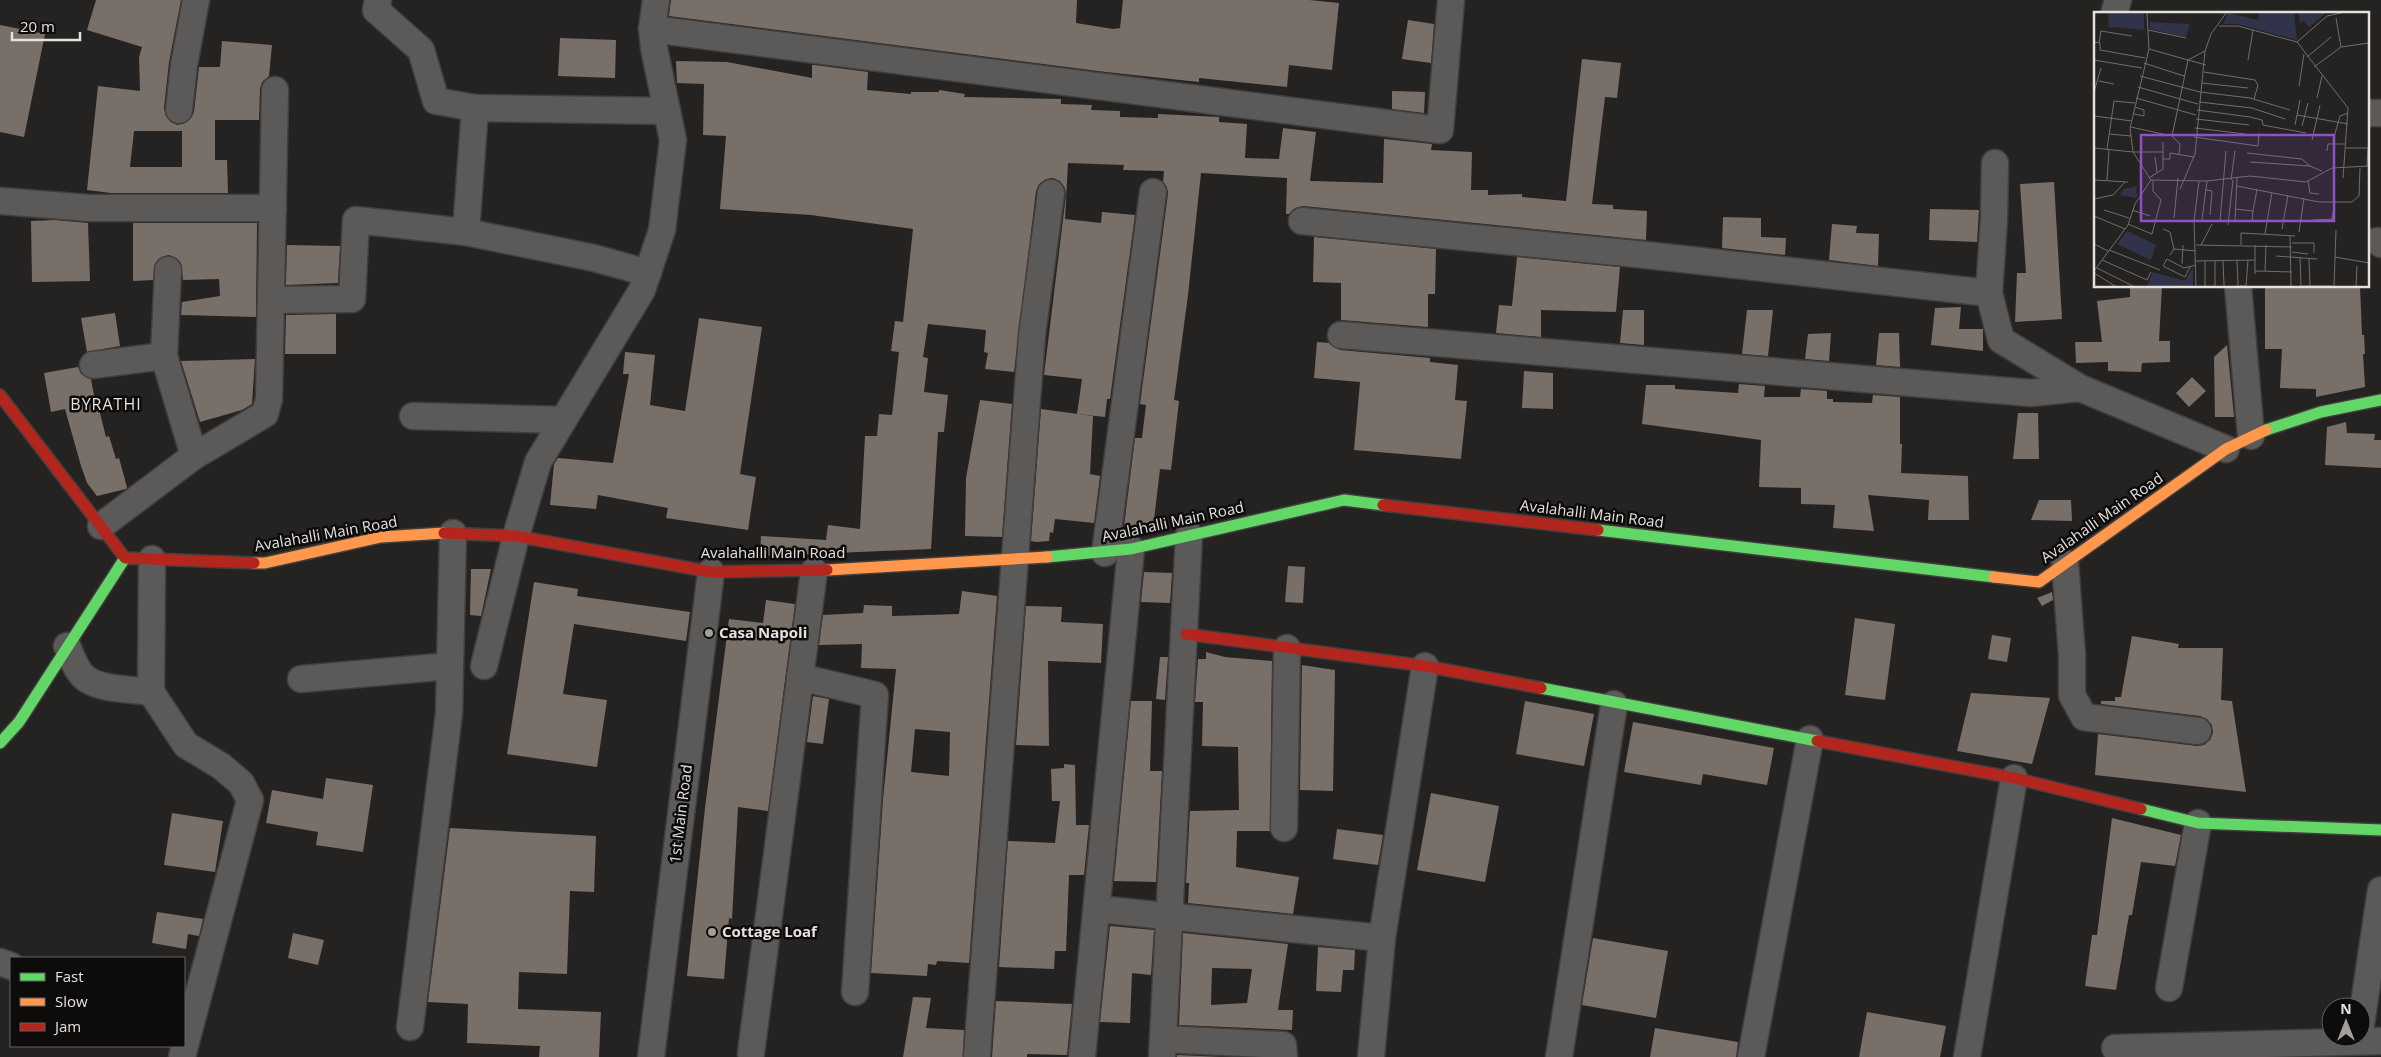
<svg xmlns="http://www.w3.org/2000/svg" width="2381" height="1057" viewBox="0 0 2381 1057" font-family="'Open Sans',sans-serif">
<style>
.building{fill:#796f69;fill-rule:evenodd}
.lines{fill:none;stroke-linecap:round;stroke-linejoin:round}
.street-casing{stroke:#413f3d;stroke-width:29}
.fast-casing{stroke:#413f3d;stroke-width:14}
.slow-casing{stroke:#413f3d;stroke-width:14}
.jam-casing{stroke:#413f3d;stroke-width:14}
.street{stroke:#5c5a59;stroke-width:26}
.fast{stroke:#63d668;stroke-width:11}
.slow{stroke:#ff974d;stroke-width:11}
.jam{stroke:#b3261e;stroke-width:11}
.poi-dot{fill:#a19e9c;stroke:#0e0c0b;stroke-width:2}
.labels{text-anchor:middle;stroke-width:5;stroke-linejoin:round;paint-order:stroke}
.street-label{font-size:15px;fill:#e4e1df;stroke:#0e0c0b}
.poi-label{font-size:15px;font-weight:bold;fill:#e4e1df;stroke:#0e0c0b;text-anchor:start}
.neighbourhood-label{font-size:16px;letter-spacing:1px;fill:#e4e1df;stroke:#0e0c0b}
.inset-road{fill:none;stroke:#716f6d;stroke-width:1}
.view{fill:#9050c5;fill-opacity:0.15;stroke:#9050c5;stroke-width:2.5}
.inset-edge{fill:none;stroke:#e4e1df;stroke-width:2.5}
</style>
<rect width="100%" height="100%" fill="#252321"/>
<!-- building -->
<g class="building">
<path d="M96 0H181L169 62 164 108 166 116 171 122 177 125 185 123 191 118 194 112 199 67H220L222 41 272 45 269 76 262 82 260 89 259 120H215V160H227L228 193H111L87 190 98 86 140 91 139 57 142 47 87 30ZM134 131H182V167H130Z"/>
<polygon points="671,0 1077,0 1076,23 1113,29 1120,28 1123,0 1309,0 1339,3 1332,70 1289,65 1287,87 1199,78 1199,82 1106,72 669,16"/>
<polygon points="1408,20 1434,24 1431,63 1402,59"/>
<polygon points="0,25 45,34 24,137 0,132"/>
<polygon points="560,38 616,40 615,78 558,76"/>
<polygon points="1582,59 1621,63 1617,98 1605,97 1592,204 1613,205 1613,209 1647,211 1646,240 1303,206 1295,208 1289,214 1286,214 1287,178 1201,173 1188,295 1174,400 1179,401 1171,470 1160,469 1153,528 1124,526 1135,438 1142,438 1146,405 1140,404 1168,194 1167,187 1163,182 1164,171 1123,170 1124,165 1068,163 1065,219 1101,223 1102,212 1135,215 1110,399 1107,399 1105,417 1077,414 1082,379 1044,375 1066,195 1065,188 1060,181 1053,178 1046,179 1039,184 1036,191 1014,372 985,369 988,353 984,352 986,330 928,324 923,357 928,358 924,392 948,395 944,432 938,432 931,549 760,556 761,536 826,540 828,525 860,529 865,436 877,436 879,414 892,415 899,352 891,351 895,321 903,322 913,229 811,215 720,209 726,136 703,135 704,84 677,83 676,61 727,62 812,78 812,65 814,65 868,72 867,90 911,94 911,92 939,92 939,90 965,94 964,97 1061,99 1061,104 1092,105 1091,110 1120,111 1120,117 1158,118 1158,114 1219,117 1219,122 1247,124 1245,158 1279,159 1283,128 1316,132 1310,181 1383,183 1384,139 1432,144 1431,150 1472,152 1471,190 1488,190 1488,195 1522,194 1522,197 1566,201"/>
<polygon points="1392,91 1425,92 1424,113 1392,109"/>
<polygon points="2054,182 2062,319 2015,322 2017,273 2026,273 2020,184"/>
<polygon points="1930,209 1979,210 1977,242 1929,240"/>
<polygon points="1723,217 1761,218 1761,237 1786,238 1785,255 1722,248"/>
<polygon points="55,220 88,223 90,281 32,282 31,221"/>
<polygon points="133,223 257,223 256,317 181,315 182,302 220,296 219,279 183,280 181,263 176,258 169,255 162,257 156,262 153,280 133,281"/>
<polygon points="1832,224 1857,226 1856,233 1879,234 1878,266 1829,260"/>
<polygon points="1314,237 1436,249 1435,294 1428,294 1428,327 1341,320 1341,283 1313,282"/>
<polygon points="287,245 340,246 338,283 286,285"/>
<polygon points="1517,257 1620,267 1616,312 1541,310 1541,337 1496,333 1499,305 1512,306"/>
<polygon points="2130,286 2162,286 2159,341 2170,341 2170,362 2142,363 2141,372 2108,371 2108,362 2076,363 2075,342 2102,342 2097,301 2130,297"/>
<polygon points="2265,286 2360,286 2362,335 2364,335 2365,354 2363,354 2365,387 2316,397 2316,389 2280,388 2282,349 2265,349"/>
<polygon points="1961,307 1959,329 1983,329 1983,351 1931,345 1935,308"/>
<polygon points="1623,310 1644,310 1644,345 1620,343"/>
<polygon points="1747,310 1773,310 1768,356 1742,354"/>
<polygon points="115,313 120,346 87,352 81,318"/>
<polygon points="336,314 336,354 285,354 286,315"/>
<polygon points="699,318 762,327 740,474 756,477 748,530 666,518 668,508 598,495 596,509 550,505 554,464 558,458 613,463 629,374 623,374 625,352 655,355 650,405 685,411"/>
<polygon points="1831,333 1829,361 1805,359 1808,334"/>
<polygon points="1879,333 1899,333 1900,367 1876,365"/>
<polygon points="1317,342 1329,343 1340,350 1430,358 1430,362 1458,365 1455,400 1467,401 1461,459 1354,450 1360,382 1314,378"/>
<polygon points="2227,345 2234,417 2215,417 2214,357"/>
<polygon points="255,359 252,404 242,410 200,422 181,361"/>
<polygon points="78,367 81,374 91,379 96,406 98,405 106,437 109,436 116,459 119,458 127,487 126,489 97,496 87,483 81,466 65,409 51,412 44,373"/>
<polygon points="1524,371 1553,373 1553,409 1522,408"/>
<polygon points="2192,377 2206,391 2189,407 2176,393"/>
<polygon points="1739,384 1765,386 1764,397 1800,397 1801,389 1827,391 1827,399 1833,399 1833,402 1872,403 1873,395 1900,397 1900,444 1902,444 1901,473 1968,476 1969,520 1928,520 1929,500 1868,495 1874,531 1833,528 1835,505 1801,504 1801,488 1759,487 1761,440 1642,424 1646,385 1675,385 1675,389 1738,393"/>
<polygon points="980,400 1012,404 1002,537 965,536 966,478"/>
<polygon points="1041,409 1093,416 1090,474 1100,476 1094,523 1055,519 1053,533 1050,532 1049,541 1037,542 1031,541"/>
<polygon points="2018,413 2038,413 2039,459 2013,459"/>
<polygon points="2346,422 2347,433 2375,434 2374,440 2381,440 2381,468 2325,465 2327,427"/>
<polygon points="2039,500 2071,500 2072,521 2031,520"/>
<polygon points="1288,566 1305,567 1303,603 1285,602"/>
<polygon points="471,569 491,569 481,616 470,615"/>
<polygon points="1144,572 1172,573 1170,603 1141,602"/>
<polygon points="534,582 578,589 577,596 690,612 686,641 574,624 563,694 607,700 597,767 507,754"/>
<path d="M962 591 997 596 969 963 937 961 936 965 928 964 927 976 871 973 883 799 896 669 861 668 862 644 819 645 823 615 863 613 864 605 892 606V616L959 614ZM915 729 950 732 949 776 911 772Z"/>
<polygon points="2052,592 2053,600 2042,606 2037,598"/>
<polygon points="766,600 795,604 768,811 738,807 732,919 729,918 724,979 687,976 705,808 729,619 763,623"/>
<polygon points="1026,606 1062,607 1061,622 1103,624 1101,663 1048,661 1049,746 1016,745"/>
<polygon points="1855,618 1895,624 1885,700 1845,695"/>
<polygon points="1992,635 2011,638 2007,662 1988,659"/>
<polygon points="2132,636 2179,644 2178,648 2223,648 2221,700 2232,701 2246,792 2095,775 2098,734 2197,746 2204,745 2210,740 2213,733 2212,725 2207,719 2200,716 2101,704 2101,701 2115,701 2115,697 2121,697"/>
<polygon points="1206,652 1225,657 1272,661 1270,831 1237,831 1236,867 1299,877 1293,914 1188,903 1189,883 1186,883 1190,811 1239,810 1238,747 1202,746 1203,702 1195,702 1198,659 1206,659"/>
<polygon points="1160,657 1168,657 1165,700 1156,699"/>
<polygon points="1302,665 1335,670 1333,791 1300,790"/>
<polygon points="1971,693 2050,698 2032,764 1957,751"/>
<polygon points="813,696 829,699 823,744 807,742"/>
<polygon points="1131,701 1152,701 1150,771 1162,771 1156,882 1114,881"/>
<polygon points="1525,701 1594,714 1584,766 1516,754"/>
<polygon points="1633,722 1774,748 1767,785 1703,774 1701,785 1624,772"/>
<polygon points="1064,764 1075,765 1076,825 1089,825 1084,875 1069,875 1066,951 1055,951 1054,969 999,967 1008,841 1055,843 1060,801 1052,801 1051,769 1064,768"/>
<polygon points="326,778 373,785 363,852 316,845 318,832 266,823 272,790 323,799"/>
<polygon points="1431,793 1499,806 1485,882 1417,870"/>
<polygon points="172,813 223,821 215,872 164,865"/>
<polygon points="2112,818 2181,835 2175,866 2141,862 2132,915 2129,915 2116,990 2085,986 2092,935 2097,935"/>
<polygon points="450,828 596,836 594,892 570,891 567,974 519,972 518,1009 601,1012 599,1057 539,1057 540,1046 467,1043 468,1004 428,1002"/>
<polygon points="1337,829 1383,835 1378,865 1333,859"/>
<polygon points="157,912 203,919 199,936 188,934 186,949 152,943"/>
<polygon points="1110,926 1154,930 1151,975 1132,973 1130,1023 1100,1022"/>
<polygon points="293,933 324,940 318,965 288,958"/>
<path d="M1183 933 1288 944 1278 1010H1293L1292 1030 1179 1025ZM1212 968 1252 969 1247 1003 1211 1005Z"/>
<polygon points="1593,938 1668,951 1656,1018 1582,1005"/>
<polygon points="1318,947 1355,950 1354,970 1343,970 1341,992 1316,991"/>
<polygon points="913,997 931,998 926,1028 964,1030 963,1057 903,1057"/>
<polygon points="996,1001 1072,1004 1067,1055 1027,1054 1027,1057 992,1057"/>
<polygon points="1867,1012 1946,1026 1940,1057 1859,1057"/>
<polygon points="1655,1028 1738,1042 1736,1057 1650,1057"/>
<polygon points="1177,1055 1223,1057 1177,1057"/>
</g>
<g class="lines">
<defs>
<g id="street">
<polyline points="378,0 376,10 421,50 436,101 475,108 466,232"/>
<polyline points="2114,14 2118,0"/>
<polyline points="652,29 1440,130 1451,0"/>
<polyline points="475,108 667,111"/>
<polyline points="179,110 184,65 196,0"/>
<polyline points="2367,113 2381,113"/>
<polyline points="0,201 89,208 273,208"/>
<polyline points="1302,221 1646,255 1989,293 2001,340 2080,388"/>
<polyline points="2377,241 2381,244"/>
<polyline points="168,270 164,356 194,456"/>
<polyline points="2238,286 2251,436"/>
<polyline points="1989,293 1994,219 1995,163"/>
<polyline points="271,300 352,299 356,220 466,232 594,258 648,273"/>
<polyline points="1341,335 2031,393 2080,388 2226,449"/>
<polyline points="93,365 164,356"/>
<polyline points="413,416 563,420"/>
<polyline points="101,526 194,456 265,414 269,399 275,90"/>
<polyline points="1105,553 1153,192"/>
<polyline points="152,559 151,692 186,745 221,766 241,783 250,800 182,1057"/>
<polyline points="2065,563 2072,655 2072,695 2084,717 2198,731"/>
<path d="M67 646C72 657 77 674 88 680 105 690 131 689 151 692"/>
<polyline points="484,666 516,536 538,462 642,290 662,230 673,140 654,48 652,29 656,0"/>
<polyline points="800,677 875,695 855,992"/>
<polyline points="301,679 450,666"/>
<polyline points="1284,828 1287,648"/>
<polyline points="1098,909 1382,938 1371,1057"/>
<polyline points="1382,938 1425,666"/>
<polyline points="0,962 11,966"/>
<polyline points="2169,988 2198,823"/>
<polyline points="2361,1024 2381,890"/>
<polyline points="410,1027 449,713 453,533"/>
<polyline points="1163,1039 1283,1045 1284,1057"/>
<polyline points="2115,1048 2381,1041"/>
<polyline points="751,1053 814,571"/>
<polyline points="977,1055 1032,335 1051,193"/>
<polyline points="651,1057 711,572"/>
<polyline points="1082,1057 1131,549"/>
<polyline points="1162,1057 1189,535"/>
<polyline points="1559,1057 1614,704"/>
<polyline points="1751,1057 1810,739"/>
<polyline points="1967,1057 2014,778"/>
</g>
<g id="fast">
<polyline points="2266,430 2321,412 2381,400"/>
<polyline points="1598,530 1994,577"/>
<polyline points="1047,557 1131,549 1344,500 1383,505"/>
<polyline points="1541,688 1817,741"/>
<polyline points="0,743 19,722 125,558"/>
<polyline points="2141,809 2198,823 2381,830"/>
</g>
<g id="slow">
<polyline points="254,563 265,563 381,537 444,533"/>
<polyline points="827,570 1047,557"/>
<polyline points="1994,577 2039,582 2226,449 2266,430"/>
</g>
<g id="jam">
<polyline points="0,395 125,558 254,563"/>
<polyline points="1383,505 1598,530"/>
<polyline points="444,533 516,536 711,572 827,570"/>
<polyline points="1186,634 1425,666 1541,688"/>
<polyline points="1817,741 2014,778 2141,809"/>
</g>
</defs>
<!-- street casing -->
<use href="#street" class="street-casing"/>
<!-- fast casing -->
<use href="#fast" class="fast-casing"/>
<!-- slow casing -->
<use href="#slow" class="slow-casing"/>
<!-- jam casing -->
<use href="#jam" class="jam-casing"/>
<!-- street -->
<use href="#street" class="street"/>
<!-- fast -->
<use href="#fast" class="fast"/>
<!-- slow -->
<use href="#slow" class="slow"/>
<!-- jam -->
<use href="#jam" class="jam"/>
</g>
<!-- markers -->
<g class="poi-dot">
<circle cx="709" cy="633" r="5"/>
<circle cx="712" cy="932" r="5"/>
</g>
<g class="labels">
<!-- street labels -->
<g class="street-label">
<text transform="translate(1592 514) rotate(7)" y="5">Avalahalli Main Road</text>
<text transform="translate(2102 518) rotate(-35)" y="5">Avalahalli Main Road</text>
<text transform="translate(1173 522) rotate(-12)" y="5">Avalahalli Main Road</text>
<text transform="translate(326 534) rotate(-10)" y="5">Avalahalli Main Road</text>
<text x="773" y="558">Avalahalli Main Road</text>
<text transform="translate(681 814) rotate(-83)" y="5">1st Main Road</text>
</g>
<!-- poi labels -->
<g class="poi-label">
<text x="719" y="638">Casa Napoli</text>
<text x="722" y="937">Cottage Loaf</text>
</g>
<!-- neighbourhood labels -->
<g class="neighbourhood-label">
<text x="106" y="410">BYRATHI</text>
</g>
</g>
<!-- overview -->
<g transform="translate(2094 12)">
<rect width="275" height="275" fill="#252321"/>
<path d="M14 1H50V18L15 15ZM134 1 164 8 165 1H200L203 28 143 12H129ZM204 1H232L215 15 210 9 206 11ZM56 10 96 12 92 25 56 17ZM43 174 42 181 45 182 42 186 26 183 30 177ZM33 219 62 233 57 248 23 232ZM99 255V274H53L59 260 91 269Z" fill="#31334b"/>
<path class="inset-road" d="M53 1 55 37 36 116 39 140H69M242 6 247 35M125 14H144L203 30 254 96 249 166M54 18 92 26M0 30 6 31V38L51 46M203 30 233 4 247 1M5 31 7 19 38 24M55 37 94 48 111 39 117 22 132 1M213 45 237 25M0 48 48 56M154 48 159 18M50 51 90 64M220 55 247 35 275 31M110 60 161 68 164 73 160 87M46 64 106 80 156 86 196 98M5 69 20 72M108 71 154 76M205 74 210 42M44 75 104 92M0 80 7 56M42 86 102 103M223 86 228 64M105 90 158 96 191 107M103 98 156 105 168 108 169 113 212 121M40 102 50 104V98L41 95M203 103 254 112M0 104 38 109M102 107 155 113M201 113 206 88M208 114 214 91M37 115 73 123M101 116 151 122M15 122 37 124M100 125 164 134 165 121M240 125 246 104 254 101M218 128 226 93M0 136 39 140 57 168 113 169 156 164 212 170 238 156 275 154M251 136H275M13 137 20 89 41 91M233 139 234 132H251M153 141 208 147 216 154M85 142 86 132 78 124 94 48 112 53M61 145 63 160M69 147H76V141L100 145M156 150 216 154 228 159M273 154 274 136M55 166 69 157V130M0 168 34 170M13 168 15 138M137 168 141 139M214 169 216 181 225 182M143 174 225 190H258L265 184 266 156M86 177 101 142 111 39M112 178 118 179 116 203M0 187 19 183 31 170M141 197 159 199 158 209M10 198 35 206M38 198 56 204M159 199 163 177M0 204 31 217M80 206 84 166M238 207 241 190M108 208 113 169M219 208 241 207M126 209 132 139M141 210 143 166M34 212 58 222 67 188 59 179V168M134 213 139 168M69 217 76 220 80 237M188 217 194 183M205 220 210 186M171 222 178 180M196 224 197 274M198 231H220V241M0 232 14 239M102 233 198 235M107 233 118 212M147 233V221L201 224M15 238 66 258M198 240 214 242M76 243 80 237 102 239M182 244 223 247M241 245 275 251M206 246 207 274M215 247 216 274M8 248 53 268 57 260M143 248 144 274M102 249 161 248M111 249V274M121 249V274M129 249 130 274M88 252 89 233M96 255 91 265 69 254 73 247 90 256 102 253M3 256 39 274M0 259 34 213 41 192 57 168M161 259 198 260M171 259 172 233M0 261 21 274M161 262V233M102 274 100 209 105 169M146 274H152L154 248M208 274H238M240 274 242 218M262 274 263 254"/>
<path class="view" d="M47 123H240V209H47Z"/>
<rect width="275" height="275" class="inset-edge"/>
</g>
<!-- legend -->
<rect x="10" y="957" width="175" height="90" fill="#0e0c0b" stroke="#646160"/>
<rect x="20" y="973" width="25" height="8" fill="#63d668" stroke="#646160"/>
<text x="55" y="982" font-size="15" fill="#e4e1df">Fast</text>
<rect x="20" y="998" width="25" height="8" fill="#ff974d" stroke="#646160"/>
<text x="55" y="1007" font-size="15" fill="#e4e1df">Slow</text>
<rect x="20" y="1023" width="25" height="8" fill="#b3261e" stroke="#646160"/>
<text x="55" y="1032" font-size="15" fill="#e4e1df">Jam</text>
<!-- north arrow -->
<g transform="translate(2346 1022)"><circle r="24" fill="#0e0c0b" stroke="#646160"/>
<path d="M0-4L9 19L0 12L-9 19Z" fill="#a19e9c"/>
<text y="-8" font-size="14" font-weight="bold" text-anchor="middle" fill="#e4e1df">N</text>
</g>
<!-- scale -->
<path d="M12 32v8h68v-8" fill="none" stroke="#e4e1df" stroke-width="2.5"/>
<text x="20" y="32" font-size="15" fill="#e4e1df" stroke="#0e0c0b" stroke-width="4" paint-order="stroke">20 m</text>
</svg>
